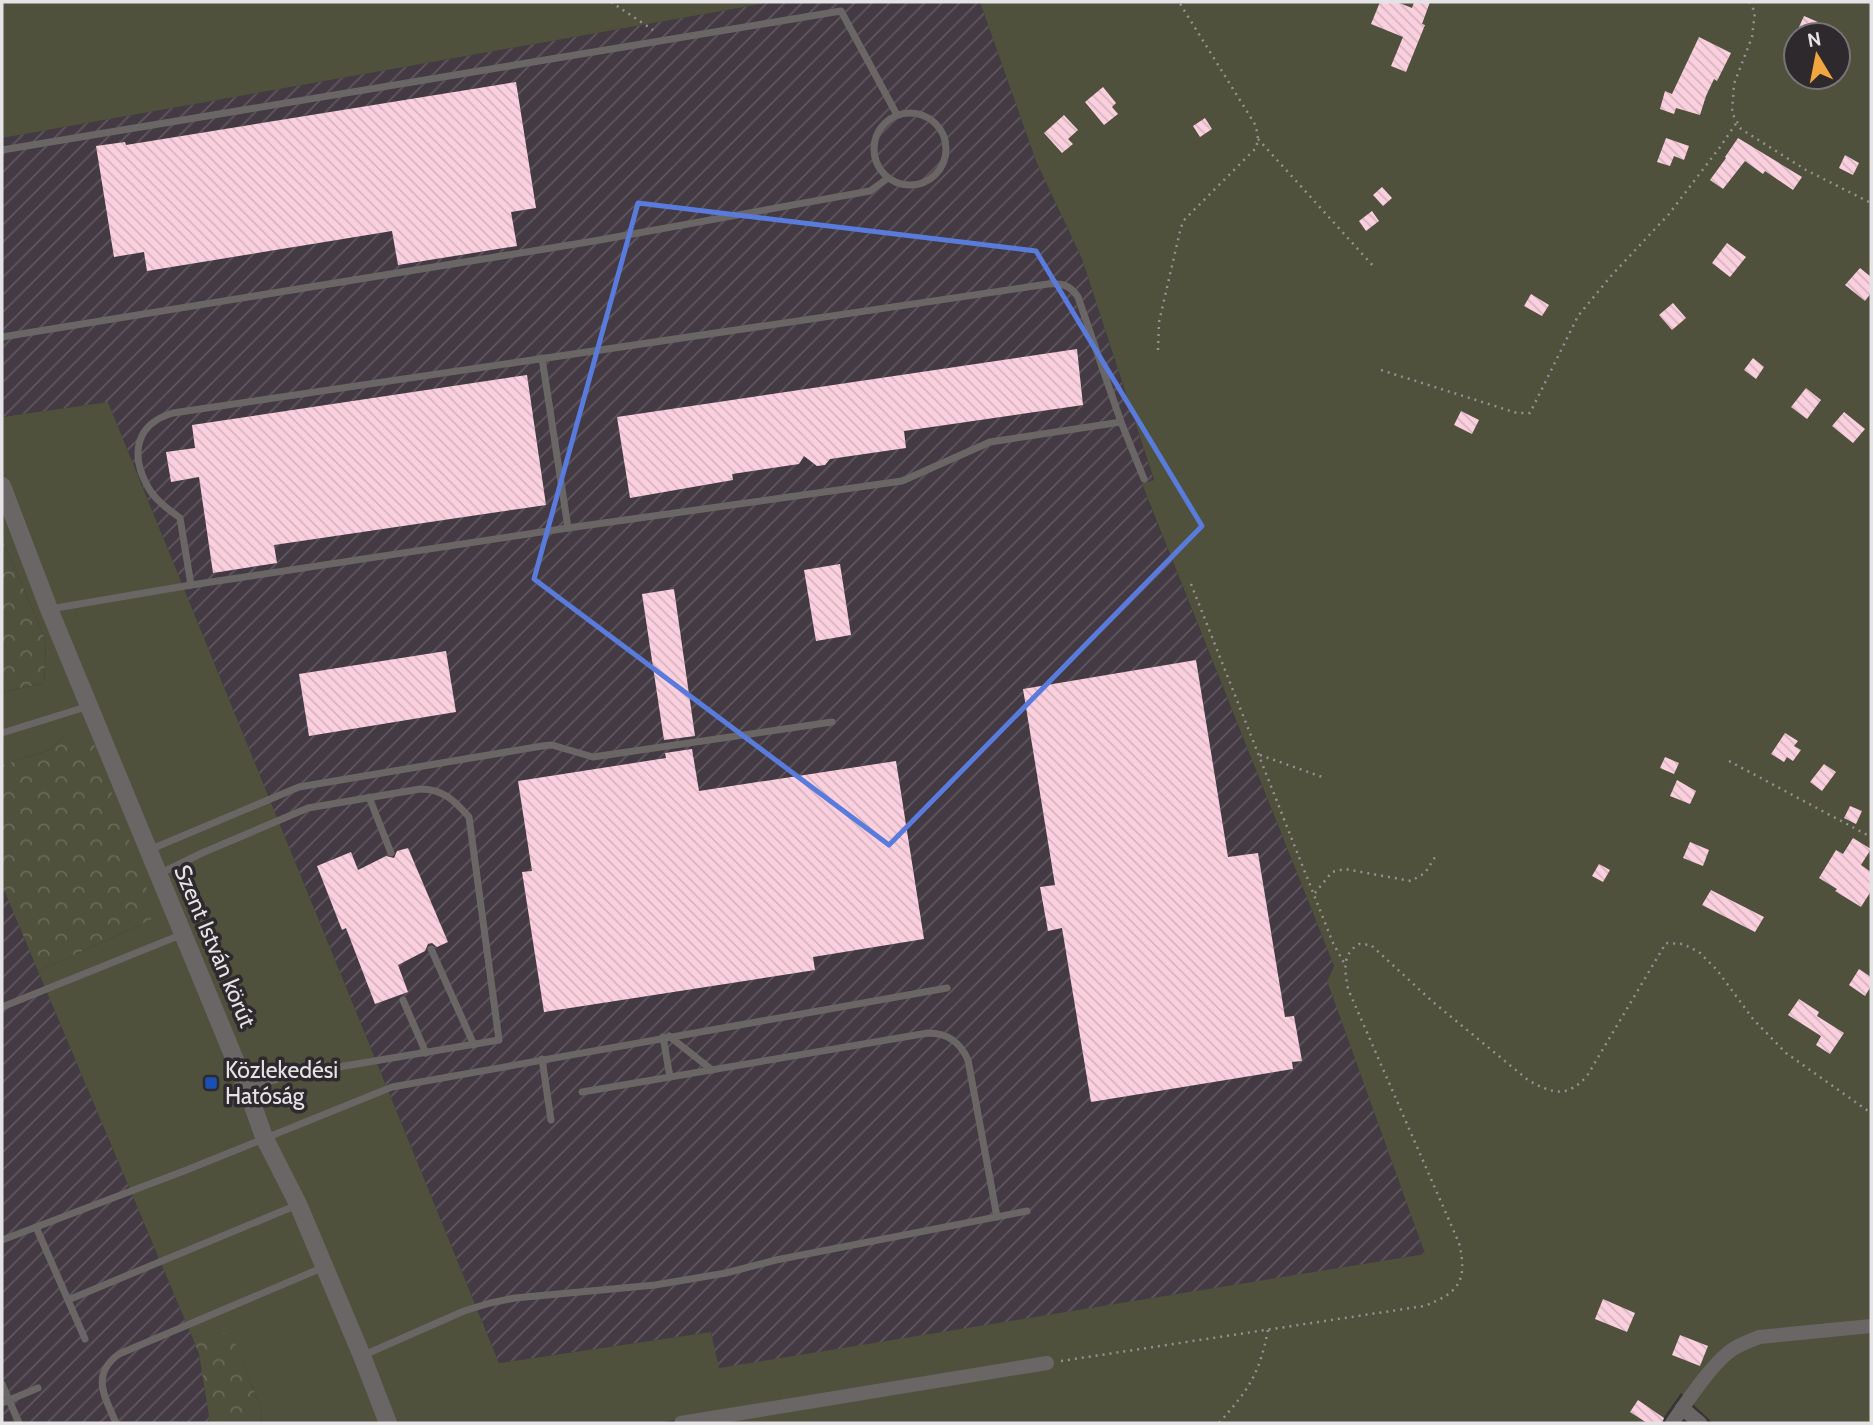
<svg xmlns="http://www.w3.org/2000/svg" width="1873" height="1425" viewBox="0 0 1873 1425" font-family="Cabin,sans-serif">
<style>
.industrial{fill:url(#industrial-furrows)}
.green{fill:#4f513d;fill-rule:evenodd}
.forest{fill:url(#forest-crowns)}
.building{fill:url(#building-back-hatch)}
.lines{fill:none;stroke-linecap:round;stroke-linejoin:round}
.path{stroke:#949194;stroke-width:2.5;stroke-dasharray:2 5;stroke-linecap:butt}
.service{stroke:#6a6666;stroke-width:7}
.minor{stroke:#6a6666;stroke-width:14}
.tertiary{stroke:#6a6666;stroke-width:18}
.marked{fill:none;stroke:#597bdc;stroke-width:5;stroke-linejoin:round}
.transit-dot{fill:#1a4fb4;stroke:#2d292d;stroke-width:2.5}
.labels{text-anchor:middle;stroke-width:7;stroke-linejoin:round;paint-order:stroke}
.street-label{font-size:23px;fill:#e6e3e6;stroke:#2d292d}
.poi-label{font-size:23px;fill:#e6e3e6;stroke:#2d292d;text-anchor:start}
</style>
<defs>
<pattern id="industrial-furrows" width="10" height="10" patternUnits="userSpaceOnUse" patternTransform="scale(1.75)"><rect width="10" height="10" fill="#443a43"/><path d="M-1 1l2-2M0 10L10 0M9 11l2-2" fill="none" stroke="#5f565e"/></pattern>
<pattern id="forest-crowns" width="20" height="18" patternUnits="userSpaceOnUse" patternTransform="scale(1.75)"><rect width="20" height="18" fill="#4f513d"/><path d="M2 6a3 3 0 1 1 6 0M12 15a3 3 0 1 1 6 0" fill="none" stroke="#686a59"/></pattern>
<pattern id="building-back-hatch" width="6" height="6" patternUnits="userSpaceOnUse" patternTransform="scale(1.75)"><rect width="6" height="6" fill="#fbd0de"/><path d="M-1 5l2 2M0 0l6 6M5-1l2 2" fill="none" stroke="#d7b4bf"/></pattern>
</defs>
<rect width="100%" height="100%" fill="#373337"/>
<!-- industrial -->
<g class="industrial">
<polygon points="772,2 980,2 1036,161 1082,259 1154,481 1142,485 1334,966 1327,981 1425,1254 718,1369 711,1332 499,1363 108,402 2,417 2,138"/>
<polygon points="2,885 199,1354 210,1423 2,1423"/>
</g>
<!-- green -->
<g class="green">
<polygon points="2,2 772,2 2,138"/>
<path d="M980 2H1871V1423H1713L1681 1393 1660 1423H720L718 1413 657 1423H262L260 1406 231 1333 192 1337 38 971 151 920 63 737 50 750 2 765V692L44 683 46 641 2 538V417L108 402 499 1363 711 1332 719 1368 1425 1254 1327 981 1334 966 1142 484 1154 480 1082 259 1036 161ZM1796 35H1838V77H1796Z"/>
</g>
<!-- forest -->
<g class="forest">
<polygon points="2,538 46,641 44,683 2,692"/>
<polygon points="91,735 152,903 151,920 38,971 2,885 2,765 50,750 63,737"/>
<polygon points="231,1332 260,1406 262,1423 210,1423 199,1354 192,1337"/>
</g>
<!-- building -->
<g class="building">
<polygon points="1380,2 1397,2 1412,8 1414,2 1430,2 1422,24 1425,25 1406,72 1391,66 1403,37 1371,24"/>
<polygon points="1804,16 1818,22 1812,34 1799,27"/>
<polygon points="1699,37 1731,53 1717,81 1714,79 1706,96 1700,115 1676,108 1674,114 1660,109 1665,91 1672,94"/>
<polygon points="516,82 536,208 511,212 517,246 398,265 392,231 147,271 144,252 114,257 96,146 125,142 126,145"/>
<polygon points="1103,87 1116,103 1112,107 1118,114 1104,125 1085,102"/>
<polygon points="1064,115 1078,130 1068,139 1073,144 1062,153 1044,133"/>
<polygon points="1205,118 1212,129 1200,137 1193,126"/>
<polygon points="1666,138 1689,146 1684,160 1674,156 1670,166 1657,162"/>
<polygon points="1738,138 1802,177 1793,190 1765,171 1763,174 1745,161 1723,189 1710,180 1726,158 1725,157"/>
<polygon points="1845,155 1859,163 1853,175 1839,168"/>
<polygon points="1382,187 1392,198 1383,206 1373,195"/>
<polygon points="1372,211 1379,221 1366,231 1359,221"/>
<polygon points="1727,243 1746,257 1730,277 1712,263"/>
<polygon points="1860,268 1871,277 1871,293 1865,301 1845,285"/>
<polygon points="1531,294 1549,305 1542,316 1524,306"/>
<polygon points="1673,303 1686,318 1672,330 1659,315"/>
<polygon points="1077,349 1083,405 904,431 906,448 830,459 825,465 817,466 804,456 799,464 732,474 733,480 630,498 617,417"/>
<polygon points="1753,358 1764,367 1756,379 1744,370"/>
<polygon points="527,375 546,505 274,545 277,563 213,573 199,477 171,482 166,452 195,448 192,425"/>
<polygon points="1806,388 1821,400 1807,419 1791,407"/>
<polygon points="1461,411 1479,420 1472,434 1454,425"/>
<polygon points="1844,412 1865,429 1853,443 1832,426"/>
<polygon points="840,564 851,635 816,641 804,570"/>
<polygon points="674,589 695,736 664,740 642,594"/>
<polygon points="446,651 456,712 309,736 299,674"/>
<polygon points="1196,660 1228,857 1258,853 1285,1017 1294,1016 1302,1061 1292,1062 1293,1069 1091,1102 1062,928 1048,931 1040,887 1055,885 1023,689"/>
<polygon points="1785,733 1798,741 1794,746 1801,750 1793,761 1787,757 1784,762 1771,754"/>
<polygon points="692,749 699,791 896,761 924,939 813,957 815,970 544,1012 522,872 532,871 518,781 666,758 665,753"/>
<polygon points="1665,757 1679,763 1674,774 1660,768"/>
<polygon points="1824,764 1836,772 1822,791 1810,782"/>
<polygon points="1677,780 1696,791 1690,804 1670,796"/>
<polygon points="1850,806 1862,811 1856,824 1844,818"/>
<polygon points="1853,838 1871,849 1861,865 1871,872 1871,891 1861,907 1835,891 1837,889 1819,878 1836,850 1843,854"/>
<polygon points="1690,842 1709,850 1703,866 1683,858"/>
<polygon points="408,848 448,942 437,947 432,943 428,944 425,951 398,965 408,992 375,1004 346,928 342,930 317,866 351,852 358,870 386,856 394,858 397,851"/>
<polygon points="1599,864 1610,870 1603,882 1592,876"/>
<polygon points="1711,890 1764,917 1755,932 1702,905"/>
<polygon points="1859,969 1871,977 1871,986 1865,996 1849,985"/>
<polygon points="1799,999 1819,1012 1817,1016 1844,1033 1830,1054 1816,1045 1821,1036 1788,1015"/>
<polygon points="1603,1299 1635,1313 1627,1332 1595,1319"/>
<polygon points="1680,1335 1708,1346 1700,1366 1672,1355"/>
<polygon points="1638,1400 1664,1418 1662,1423 1647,1423 1630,1412"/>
</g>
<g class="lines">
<!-- path -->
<g class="path">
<polyline points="611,2 653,30"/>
<polyline points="1749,2 1755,12 1752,37 1734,84 1732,113 1741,129 1806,170 1871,203"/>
<polyline points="1258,139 1375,268"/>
<polyline points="1158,350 1159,322 1181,227 1185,219 1256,148 1258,139 1256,126 1179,2"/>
<polyline points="1381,370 1517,413 1530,413 1578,316 1611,276 1669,214 1720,147 1737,122"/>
<polyline points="1191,584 1333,943 1344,963"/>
<polyline points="1260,755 1325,778"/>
<polyline points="1729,761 1871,837"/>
<polyline points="1315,893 1332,872 1345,869 1411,881 1425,873 1437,854"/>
<path d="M1061 1361 1424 1306C1459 1293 1468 1281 1459 1243L1348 989C1345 971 1341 955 1359 944L1371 945 1433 1002 1528 1080C1553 1094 1567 1098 1587 1076L1666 943 1683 944 1699 952 1717 970 1753 1019 1786 1053 1871 1113"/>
<path d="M1219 1423C1249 1389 1259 1375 1268 1330"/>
</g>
<!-- service -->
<g class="service">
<circle cx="910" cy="149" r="36"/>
<polyline points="2,150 841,11 897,115"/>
<polyline points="2,337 594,241 870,191 888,178"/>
<polyline points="542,358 568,528"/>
<path d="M191 585 180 518C168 509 155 500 148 487 130 455 135 424 173 413L1048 284C1062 283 1070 285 1078 297L1121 422 1144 479"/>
<polyline points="50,609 191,585 568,528 902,481 990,442 1121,422"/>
<polyline points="2,733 89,706"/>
<polyline points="369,797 391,853"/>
<polyline points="149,850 299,787 542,746 552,745 593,757 832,722"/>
<path d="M159 874 202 853 308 808 420 789C443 789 454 800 469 817L499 1040 291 1075 249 1088"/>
<polyline points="431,949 474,1045"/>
<polyline points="403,1000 426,1053"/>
<polyline points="2,1007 183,934"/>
<polyline points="669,1036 712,1070"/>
<polyline points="663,1037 670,1077"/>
<polyline points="542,1059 551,1120"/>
<path d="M582 1092 928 1033C948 1033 960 1042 968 1060L997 1217"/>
<polyline points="36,1227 85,1339"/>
<polyline points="2,1240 184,1171 392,1087 947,988"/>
<polyline points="68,1300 297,1205"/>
<polyline points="364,1355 464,1311 490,1303 515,1298 655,1285 726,1273 776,1260 1027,1211"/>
<polyline points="2,1384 19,1423"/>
<polyline points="2,1403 38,1388"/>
<path d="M116 1423C105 1397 90 1375 119 1354L324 1267"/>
</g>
<!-- minor -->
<g class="minor">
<polyline points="1682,1408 1700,1423"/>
<polyline points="681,1423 1047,1363"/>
<path d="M1672 1423C1686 1403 1713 1362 1733 1349 1741 1344 1750 1341 1759 1337L1871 1326"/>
</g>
<!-- tertiary -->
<polyline class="tertiary" points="2,486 49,609 247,1089 264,1137 298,1204 362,1356 388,1423"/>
</g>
<!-- marked area -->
<path class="marked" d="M638 203 1036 251 1202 526 889 845 534 579Z"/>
<!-- markers -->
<rect class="transit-dot" x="204" y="1076" width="14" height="14" rx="3.5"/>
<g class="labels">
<!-- street labels -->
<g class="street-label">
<text transform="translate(215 946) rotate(67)" y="8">Szent István körút</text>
</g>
<!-- poi labels -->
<g class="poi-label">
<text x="225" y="1078">Közlekedési<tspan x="225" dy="26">Hatóság</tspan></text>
</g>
</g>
<!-- border -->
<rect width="1873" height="1425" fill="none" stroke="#e6e3e6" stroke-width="7"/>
<!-- north arrow -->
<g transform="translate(1817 56) rotate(350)"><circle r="33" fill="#2d292d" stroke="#777377" stroke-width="2"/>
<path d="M0-5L12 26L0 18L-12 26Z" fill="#f1a63f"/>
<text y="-10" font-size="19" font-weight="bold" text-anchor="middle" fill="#e6e3e6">N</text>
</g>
</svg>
